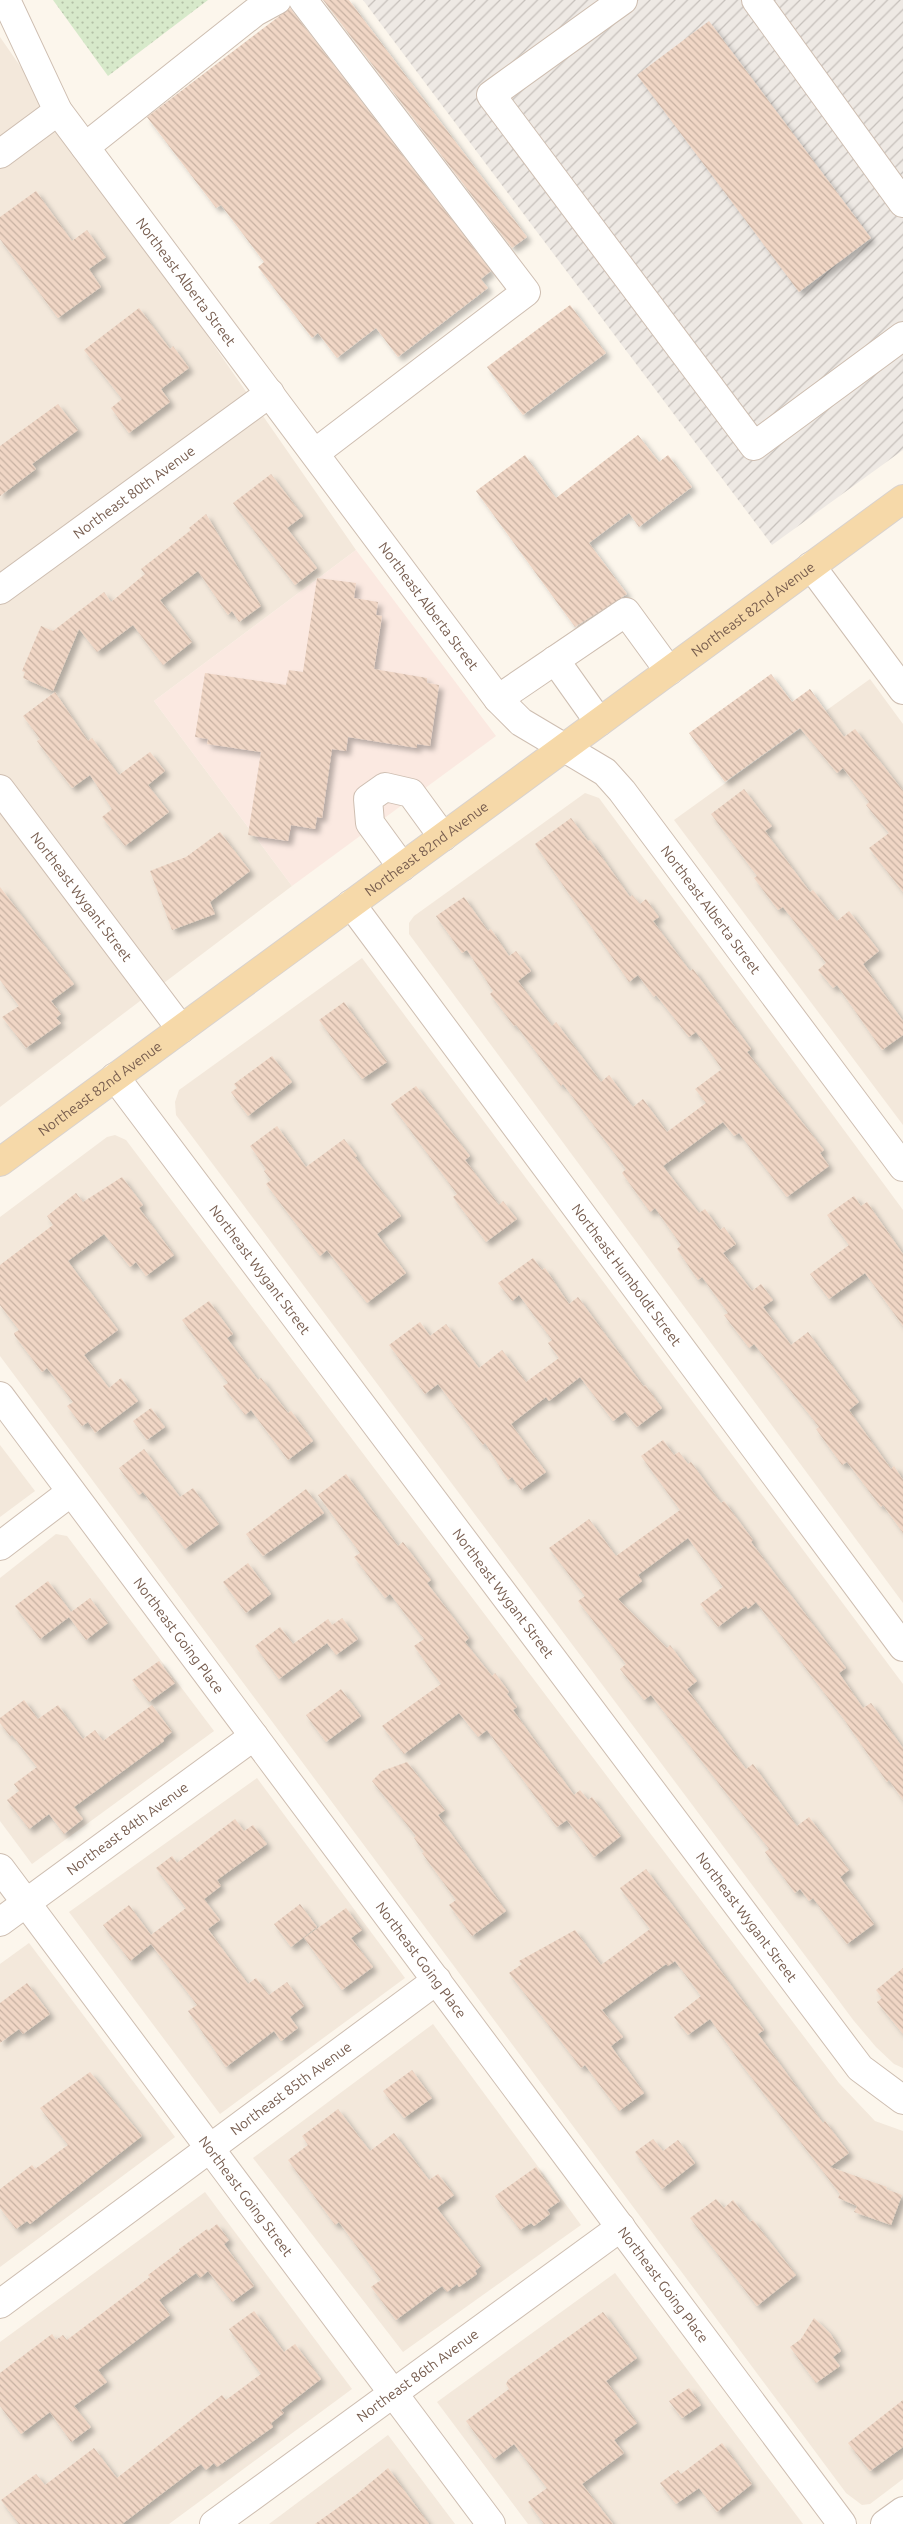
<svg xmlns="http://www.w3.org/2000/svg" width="903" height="2524" viewBox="0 0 903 2524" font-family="Ubuntu,sans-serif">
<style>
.residential{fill:#f3e8db}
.commercial{fill:#fbe9e1}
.industrial{fill:url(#industrial-furrows)}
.grass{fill:url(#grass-dots)}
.building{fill:url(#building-back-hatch);filter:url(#shadow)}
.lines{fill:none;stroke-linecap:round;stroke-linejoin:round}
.minor-casing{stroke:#cebeb1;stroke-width:30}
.major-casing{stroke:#d9d2ce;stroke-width:30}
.minor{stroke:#fff;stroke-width:28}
.major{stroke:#f6d9a9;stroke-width:28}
.labels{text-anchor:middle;stroke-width:4;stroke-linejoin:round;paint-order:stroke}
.street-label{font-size:14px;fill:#775d4f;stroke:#fefaf3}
</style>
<defs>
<pattern id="industrial-furrows" width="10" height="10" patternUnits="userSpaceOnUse" patternTransform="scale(1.25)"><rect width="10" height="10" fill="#eee9e4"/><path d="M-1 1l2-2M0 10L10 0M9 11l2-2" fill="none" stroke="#c6c0bb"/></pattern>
<pattern id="grass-dots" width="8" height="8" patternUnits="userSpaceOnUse" patternTransform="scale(1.25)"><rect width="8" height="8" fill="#d7e9ca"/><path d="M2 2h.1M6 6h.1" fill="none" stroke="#b3c0a6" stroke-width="1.8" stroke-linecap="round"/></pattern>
<pattern id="building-back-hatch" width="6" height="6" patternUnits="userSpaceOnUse" patternTransform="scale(1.25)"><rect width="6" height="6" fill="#f0d6c5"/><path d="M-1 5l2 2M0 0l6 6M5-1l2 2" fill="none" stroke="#c7b1a2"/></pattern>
<filter id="shadow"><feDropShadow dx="4.5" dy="4.5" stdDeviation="2.5" flood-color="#0004"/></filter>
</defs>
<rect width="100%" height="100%" fill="#fcf6ec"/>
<!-- residential -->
<g class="residential">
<polygon points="0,37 356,550 154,701 292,886 0,1107"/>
<polygon points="870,679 903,724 903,1125 674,820"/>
<polygon points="585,793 599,798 903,1210 903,1603 409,934 409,923 414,916"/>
<polygon points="362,958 903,1684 903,2068 894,2064 876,2047 854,2021 176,1115 175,1102 179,1090"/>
<polygon points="115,1135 126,1140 839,2083 875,2121 903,2131 903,2479 870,2504 862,2505 846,2493 0,1356 0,1217 107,1137"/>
<polygon points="0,1445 35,1491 0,1517"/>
<polygon points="56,1534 67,1536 214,1731 32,1864 0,1821 0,1578"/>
<polygon points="257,1778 405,1978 220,2114 69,1912"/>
<polygon points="29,1943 175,2137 0,2267 0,1964"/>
<polygon points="433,2024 581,2225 403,2352 253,2158"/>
<polygon points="205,2192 352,2389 169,2524 0,2524 0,2342"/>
<polygon points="615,2273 803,2524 528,2524 437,2402"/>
<polygon points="388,2435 455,2524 269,2524"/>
</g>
<!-- commercial -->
<polygon class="commercial" points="356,550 496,736 292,886 154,701"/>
<!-- industrial -->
<polygon class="industrial" points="363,0 903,0 903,450 772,545"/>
<!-- grass -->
<polygon class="grass" points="53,0 208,0 108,76"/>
<!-- building -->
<g class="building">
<polygon points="323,0 349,0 527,237 512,248"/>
<polygon points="290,8 491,271 481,279 488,288 398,357 376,328 337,358 318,333 312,338 258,267 264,262 221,205 216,208 147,117"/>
<polygon points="709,21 871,238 799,292 637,75"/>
<polygon points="36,191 72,241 87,230 106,257 89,269 101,287 58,318 0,239 0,217"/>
<polygon points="570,305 606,353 523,415 487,367"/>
<polygon points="139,308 170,349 173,346 189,368 161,389 170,402 129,433 111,408 122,399 84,350"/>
<polygon points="58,404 78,430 32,464 36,469 0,496 0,446"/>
<polygon points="638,435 659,462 668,455 692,487 639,527 629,513 589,543 627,594 575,627 476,491 525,455 556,498"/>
<polygon points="271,474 303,516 287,528 317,568 295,585 233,503"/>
<polygon points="206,514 261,606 239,622 232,611 228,615 198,571 160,600 192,642 163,665 133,625 97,652 79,629 53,691 23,678 25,672 22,671 41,626 53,631 104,592 111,602 145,574 141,569 191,530 189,528"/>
<polygon points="317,578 356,583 354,598 378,602 376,615 382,616 374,669 427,678 427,683 439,685 430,746 417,744 417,748 348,737 346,751 332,749 322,818 317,817 315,829 291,825 288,841 248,835 261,752 207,744 208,739 195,737 205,673 286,685 289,670 303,672"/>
<polygon points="771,674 792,702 810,689 844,737 855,729 903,791 903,892 869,848 889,833 866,805 869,802 843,768 837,773 800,728 725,782 689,733"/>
<polygon points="55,692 88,741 92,738 119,775 150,752 165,771 148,785 169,812 125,846 102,817 112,809 90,775 72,788 37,741 40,739 23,716"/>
<polygon points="744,789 772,826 765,831 810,892 813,890 837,921 849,911 879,951 863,964 903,1021 903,1035 882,1050 837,985 833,988 818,970 826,963 783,907 778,910 754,878 757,876 711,814"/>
<polygon points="571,818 588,841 590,840 630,897 632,895 640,904 646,899 659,917 653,921 690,971 693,969 751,1049 747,1052 824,1150 820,1153 829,1166 787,1197 739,1133 734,1136 723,1122 663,1166 699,1213 705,1209 720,1230 724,1227 736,1244 723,1253 752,1291 761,1284 773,1300 763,1307 791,1345 808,1332 859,1402 849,1410 891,1469 894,1466 903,1480 903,1533 883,1505 881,1507 847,1462 842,1465 816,1429 819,1427 754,1344 749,1348 724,1315 728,1313 702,1277 698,1280 677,1249 681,1245 655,1208 650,1212 622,1173 626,1169 563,1084 561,1086 516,1025 514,1026 490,994 493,991 467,950 462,953 436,916 464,897 488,931 491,929 509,956 516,951 531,971 518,981 552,1026 556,1022 601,1082 609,1075 633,1107 643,1099 667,1132 706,1103 695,1089 722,1069 696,1032 689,1037 656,995 654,997 638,975 629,982 535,844"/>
<polygon points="220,832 250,871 210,902 215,914 172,930 150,871 186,857"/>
<polygon points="0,887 74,984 51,1001 61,1014 56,1018 61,1023 26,1048 2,1017 19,1006 0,980"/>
<polygon points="344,1002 387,1062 362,1079 319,1020"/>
<polygon points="272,1056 292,1082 248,1116 231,1092 237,1088 234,1084"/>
<polygon points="416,1086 470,1156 465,1160 499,1205 503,1201 517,1219 486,1242 453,1197 457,1194 391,1104"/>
<polygon points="277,1126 306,1167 344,1139 357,1156 355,1157 401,1216 377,1234 406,1273 367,1303 327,1250 320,1256 266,1184 271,1180 264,1171 266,1169 250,1146"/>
<polygon points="122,1177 143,1205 139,1208 174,1255 146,1276 136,1262 130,1267 104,1234 68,1261 118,1330 84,1355 109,1388 121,1378 138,1401 95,1433 88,1422 82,1426 67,1406 73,1402 47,1368 42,1372 15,1336 14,1333 19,1330 0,1305 0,1265 53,1225 47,1216 76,1193 83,1202"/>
<polygon points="854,1196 861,1206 867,1202 903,1254 903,1326 865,1273 829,1299 810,1274 849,1245 827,1215"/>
<polygon points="533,1258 542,1270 545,1268 569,1304 578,1297 644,1387 645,1385 662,1408 637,1427 625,1412 613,1421 580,1377 549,1401 546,1397 511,1424 546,1472 521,1490 512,1477 508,1480 485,1443 483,1445 438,1384 425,1394 389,1345 420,1322 430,1336 446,1324 479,1368 502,1350 526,1382 559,1358 548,1343 552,1340 519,1295 512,1301 498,1283"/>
<polygon points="209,1301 233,1334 227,1338 258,1380 261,1378 288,1413 291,1411 313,1441 288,1460 251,1410 245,1415 223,1386 228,1383 182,1320"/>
<polygon points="151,1408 165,1427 147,1440 133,1421"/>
<polygon points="663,1440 674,1455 679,1452 688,1464 691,1462 721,1503 724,1501 753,1540 751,1542 846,1668 839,1673 863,1708 871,1703 903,1748 903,1800 889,1780 887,1782 843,1718 756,1602 748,1609 746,1606 718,1627 700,1604 723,1587 688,1538 638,1575 642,1581 618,1599 667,1648 670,1645 697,1681 687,1689 746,1769 753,1764 797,1826 809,1817 849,1870 840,1877 874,1924 847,1944 813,1898 809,1901 800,1889 795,1893 765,1852 769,1849 651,1695 644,1700 620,1669 626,1664 578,1601 585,1596 549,1548 589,1519 616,1556 680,1510 641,1456"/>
<polygon points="144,1449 180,1497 193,1488 219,1524 185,1549 143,1492 139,1495 119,1468"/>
<polygon points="346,1474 398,1546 403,1542 431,1580 427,1583 469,1638 465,1642 492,1676 495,1673 509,1692 507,1694 517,1707 513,1710 574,1795 580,1790 588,1800 592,1797 621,1836 594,1857 567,1820 557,1827 487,1730 478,1737 459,1713 404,1754 382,1726 441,1684 414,1646 424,1639 390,1594 385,1598 354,1557 360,1553 318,1495"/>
<polygon points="306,1489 324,1513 263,1556 246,1534"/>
<polygon points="248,1563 271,1594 246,1613 223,1582"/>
<polygon points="48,1581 71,1612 90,1598 108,1623 86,1640 69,1617 40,1639 15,1606"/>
<polygon points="342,1618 358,1639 336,1655 327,1643 279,1679 255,1646 280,1627 293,1644 328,1619 332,1625"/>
<polygon points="159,1661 175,1683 149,1702 132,1680"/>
<polygon points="341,1689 361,1716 326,1742 306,1715"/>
<polygon points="24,1700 38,1719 58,1705 83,1739 95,1730 103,1741 152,1705 172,1732 163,1739 164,1741 74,1807 83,1819 64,1834 49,1814 29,1829 7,1800 19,1791 14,1784 37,1767 12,1735 10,1736 0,1723 0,1718"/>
<polygon points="407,1762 445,1810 438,1815 506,1911 472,1936 449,1905 456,1900 422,1853 424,1852 414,1838 416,1836 372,1781 382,1771"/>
<polygon points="235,1819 244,1831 253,1825 267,1844 217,1880 221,1886 204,1899 220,1920 208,1929 248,1984 256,1978 269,1995 287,1982 304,2006 290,2017 298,2028 281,2041 274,2031 226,2067 188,2011 197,2005 151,1944 130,1961 103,1925 129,1905 151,1935 186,1908 156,1868 172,1856 177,1863"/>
<polygon points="646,1869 764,2030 758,2034 823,2123 825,2121 849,2153 830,2167 887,2187 886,2189 902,2195 891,2225 854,2212 857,2206 838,2198 840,2194 742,2065 710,2019 688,2035 674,2017 701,1996 675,1961 668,1966 666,1964 602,2010 623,2037 611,2046 644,2093 619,2111 585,2065 581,2068 509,1973 522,1964 519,1961 575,1930 601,1965 650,1929 620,1888"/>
<polygon points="300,1904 317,1927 291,1947 274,1924"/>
<polygon points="346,1908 362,1930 351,1938 373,1967 342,1990 304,1938"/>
<polygon points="903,1968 903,2034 877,2002 882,1998 876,1990"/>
<polygon points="27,1983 50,2014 23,2034 19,2029 0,2043 0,2003"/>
<polygon points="412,2070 432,2098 404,2118 383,2091"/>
<polygon points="90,2072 142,2136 30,2224 27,2221 16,2229 0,2208 0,2189 32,2165 35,2169 68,2145 40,2108"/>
<polygon points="338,2109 370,2151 394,2133 429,2180 438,2174 454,2195 437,2208 481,2266 475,2271 477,2274 459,2287 457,2284 447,2292 442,2286 396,2320 371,2287 381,2280 339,2222 335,2225 288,2160 308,2145 302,2136"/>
<polygon points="653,2139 663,2151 678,2140 695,2163 662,2189 635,2152"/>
<polygon points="536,2167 560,2201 547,2210 550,2214 534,2226 531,2223 520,2230 495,2196"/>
<polygon points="716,2199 724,2208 733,2200 750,2222 753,2220 796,2275 757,2306 690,2218"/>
<polygon points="217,2224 229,2240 224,2244 254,2286 232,2302 208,2271 200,2278 196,2273 159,2300 170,2315 98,2370 107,2382 74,2406 91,2427 71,2442 50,2412 21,2434 0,2406 0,2373 52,2334 56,2340 63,2335 67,2340 150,2277 148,2275 180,2251 179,2249 207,2229 208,2231"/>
<polygon points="254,2311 284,2352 295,2344 321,2379 281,2410 284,2413 271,2423 273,2427 217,2467 214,2463 206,2470 201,2464 122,2524 19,2524 1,2500 36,2474 45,2485 94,2448 117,2478 222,2395 226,2400 261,2374 229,2329"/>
<polygon points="603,2312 637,2358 606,2381 637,2423 614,2440 624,2453 582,2484 613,2524 544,2524 528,2502 547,2488 514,2444 494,2459 466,2421 509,2389 506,2384 508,2380"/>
<polygon points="814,2318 830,2333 841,2351 833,2357 840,2366 816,2383 790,2347 801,2339"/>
<polygon points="689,2388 701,2405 682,2418 669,2401"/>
<polygon points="903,2400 903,2447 870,2471 848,2443"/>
<polygon points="722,2443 752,2484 717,2512 699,2488 676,2504 660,2483 678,2470 681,2474"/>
<polygon points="388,2468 429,2524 315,2524 357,2494"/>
</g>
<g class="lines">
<defs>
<g id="minor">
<path id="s1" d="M6 0 58 111 498 699 521 722 605 772 622 791 903 1167"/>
<polyline points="303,0 526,292 315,453"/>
<polyline points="623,0 491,95 754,446 903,336"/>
<polyline points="756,0 903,203"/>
<polyline points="85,147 255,12 277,0"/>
<polyline points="0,154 58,111"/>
<polyline points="811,566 903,690"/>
<path id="s2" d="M0 590 270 393"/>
<polyline points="555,660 599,722"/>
<polyline points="498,699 626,612 669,671"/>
<path id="s3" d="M0 789 181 1029"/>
<polyline points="402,867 370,823 368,799 385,787 411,793 443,837"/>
<path id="s4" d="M351 904 903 1647"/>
<path id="s5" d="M115 1077 860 2068 903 2100"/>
<path id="s6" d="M0 1396 842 2524"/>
<polyline points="0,1546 71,1492"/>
<path id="s7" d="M0 1868 491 2524"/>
<path id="s8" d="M0 1922 254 1736"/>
<path id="s9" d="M0 2304 437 1980"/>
<path id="s10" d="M214 2524 621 2227"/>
<polyline points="885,2524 903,2511"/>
</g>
<g id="major">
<path id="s11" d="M0 1162 903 499"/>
</g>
</defs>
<!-- minor casing -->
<use href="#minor" class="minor-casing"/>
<!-- major casing -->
<use href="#major" class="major-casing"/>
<!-- minor -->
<use href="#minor" class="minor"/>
<!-- major -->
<use href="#major" class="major"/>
</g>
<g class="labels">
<!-- street labels -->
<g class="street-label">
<text dy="5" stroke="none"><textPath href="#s1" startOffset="336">Northeast Alberta Street</textPath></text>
<text dy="5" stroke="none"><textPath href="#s2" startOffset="166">Northeast 80th Avenue</textPath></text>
<text dy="5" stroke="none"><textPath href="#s1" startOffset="741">Northeast Alberta Street</textPath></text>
<text dy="5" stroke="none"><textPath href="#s11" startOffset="934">Northeast 82nd Avenue</textPath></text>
<text dy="5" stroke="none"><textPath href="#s11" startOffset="529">Northeast 82nd Avenue</textPath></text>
<text dy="5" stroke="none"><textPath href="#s3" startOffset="135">Northeast Wygant Street</textPath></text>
<text dy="5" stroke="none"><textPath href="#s1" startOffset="1161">Northeast Alberta Street</textPath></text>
<text dy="5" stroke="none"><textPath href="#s11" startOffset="124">Northeast 82nd Avenue</textPath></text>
<text dy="5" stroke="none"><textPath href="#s5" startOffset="241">Northeast Wygant Street</textPath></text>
<text dy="5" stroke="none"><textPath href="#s4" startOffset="462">Northeast Humboldt Street</textPath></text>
<text dy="5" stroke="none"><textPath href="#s5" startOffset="646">Northeast Wygant Street</textPath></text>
<text dy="5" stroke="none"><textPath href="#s6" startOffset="299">Northeast Going Place</textPath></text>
<text dy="5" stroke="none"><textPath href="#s8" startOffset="158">Northeast 84th Avenue</textPath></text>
<text dy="5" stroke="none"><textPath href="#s5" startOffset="1051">Northeast Wygant Street</textPath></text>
<text dy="5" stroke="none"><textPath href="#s6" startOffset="704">Northeast Going Place</textPath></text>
<text dy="5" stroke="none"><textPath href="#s9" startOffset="362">Northeast 85th Avenue</textPath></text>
<text dy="5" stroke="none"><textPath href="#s7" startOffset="410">Northeast Going Street</textPath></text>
<text dy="5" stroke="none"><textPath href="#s6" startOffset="1109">Northeast Going Place</textPath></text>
<text dy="5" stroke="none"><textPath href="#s10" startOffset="252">Northeast 86th Avenue</textPath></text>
</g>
</g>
</svg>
